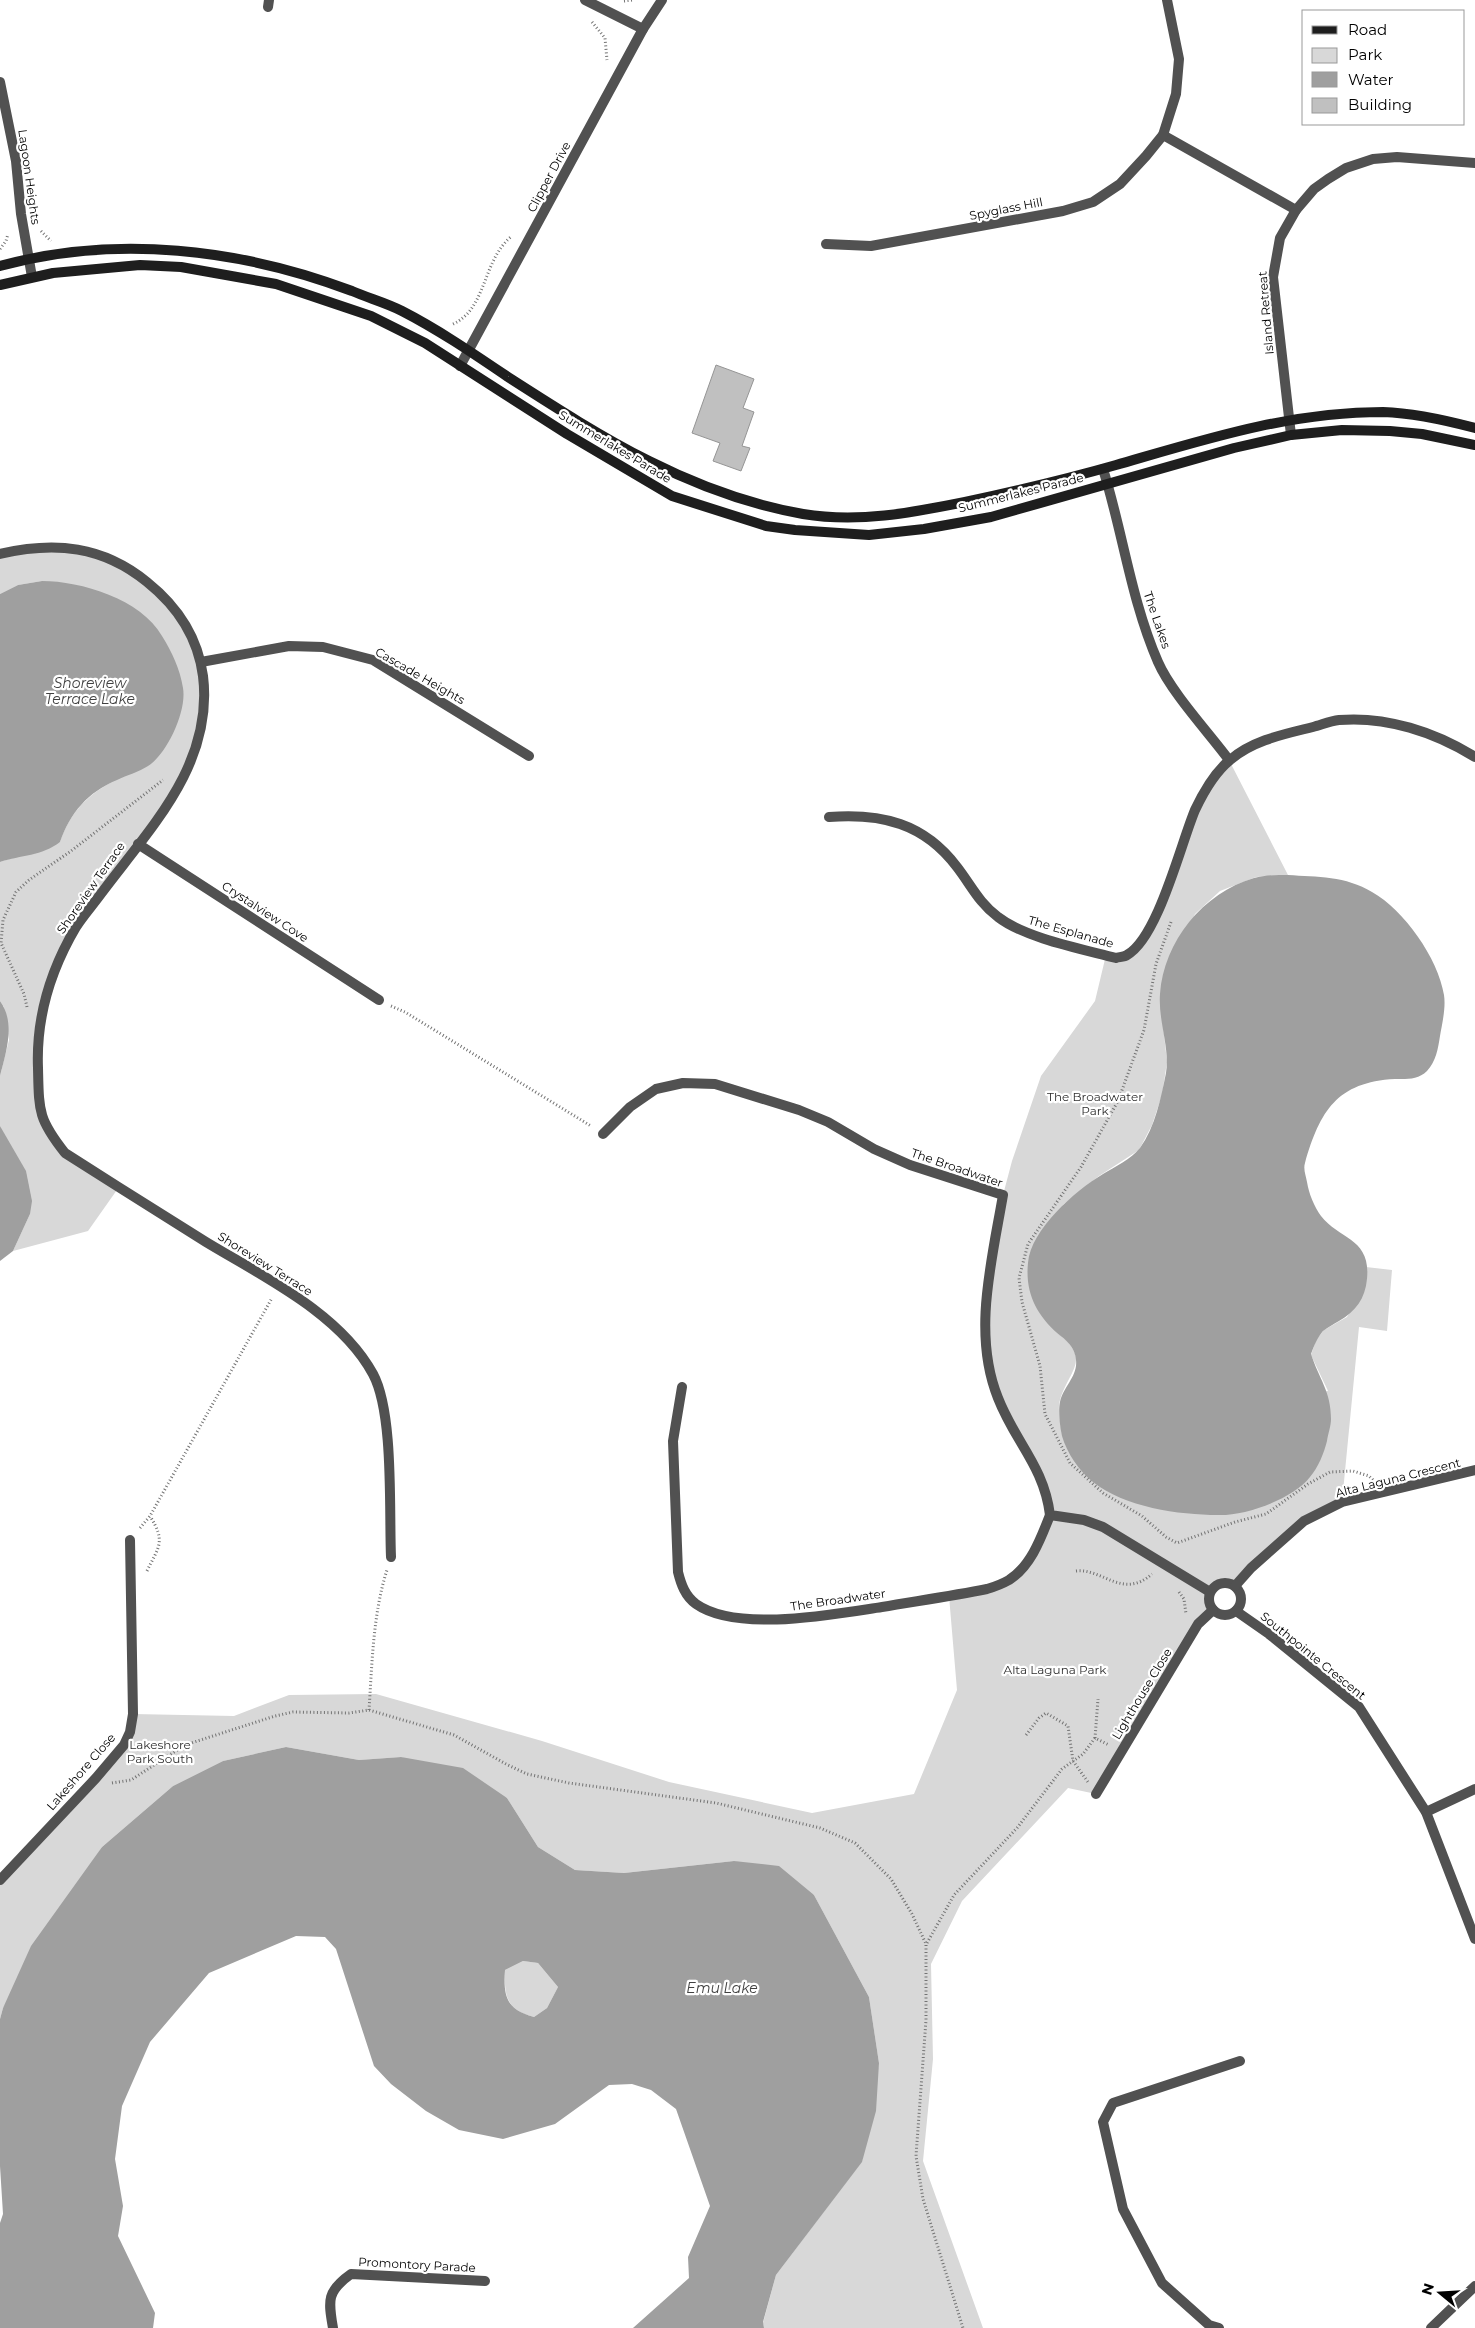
<svg xmlns="http://www.w3.org/2000/svg" width="1475" height="2328" viewBox="0 0 1475 2328" font-family="Montserrat,sans-serif">
<style>
.green{fill:#d8d8d8}
.water{fill:#9f9f9f;fill-rule:evenodd}
.building{fill:#c0c0c0;stroke:#959595}
.lines{fill:none;stroke-linecap:round;stroke-linejoin:round}
.path{stroke:#737373;stroke-width:3;stroke-dasharray:1 2.5;stroke-linecap:butt}
.street{stroke:#515151;stroke-width:10}
.secondary{stroke:#1e1e1e;stroke-width:10}
.labels{text-anchor:middle;stroke-width:4.5;stroke-linejoin:round;paint-order:stroke}
.street-label{font-size:12px;fill:#000;stroke:#fff}
.park-label{font-size:12px;fill:#2f2f2f;stroke:#fff}
.water-label{font-size:14px;font-style:italic;fill:#404040;stroke:#fff}
</style>
<rect width="100%" height="100%" fill="#fff"/>
<!-- green -->
<g class="green">
<path d="M77 549 134 571 185 624 205 694 188 771 77 926 42 1007 39 1111 65 1153 119 1187 88 1231 13 1251 30 1214 0 1126V1076L9 1040 4 1007 0 1001V862L60 842C69 815 85 797 110 783L42 581 18 585 0 594V554Z"/>
<path d="M1229 760 1288 875 1256 877 1220 891 1195 914 1160 997 1167 1062 1162 1095 1152 1125 1139 1150 1099 1176 1064 1204 1039 1235 1056 1332C1093 1359 1069 1370 1060 1400 1057 1410 1061 1425 1062 1435L1328 1391 1311 1355 1316 1340 1324 1330 1347 1317 1367 1279 1366 1267 1392 1270 1387 1331 1359 1327 1342 1502 1304 1521 1233 1584C1218 1578 1206 1590 1210 1606L1096 1794 1068 1788 962 1901 931 1964 933 2059 923 2161 983 2328H764L763 2323 776 2275 862 2161 879 2063 869 1997 814 1895 734 1861 624 1873 575 1870 538 1847 507 1798 401 1757 359 1760 286 1747 223 1761 173 1786 102 1847 3 2008 0 2019V1880L124 1745 133 1714 234 1716 289 1695 376 1694 542 1741 669 1782 812 1813 914 1794 957 1690 949 1596 987 1589 1027 1563 1050 1515 1047 1494 996 1395 985 1312 1003 1195 1012 1161 1041 1076 1095 1001 1106 955H1127L1155 917 1196 808Z"/>
<path d="M523 1961 538 1963 558 1987 547 2008 534 2017C507 2010 504 1997 505 1970Z"/>
</g>
<!-- water -->
<g class="water">
<path d="M42 581C81 581 141 599 162 636 172 652 180 669 183 688 187 711 167 754 148 766 139 772 127 775 117 780 88 792 70 813 60 842 42 856 21 855 0 862V594L18 585Z"/>
<path d="M1288 875C1317 877 1346 876 1372 892 1404 910 1438 958 1444 995 1446 1008 1442 1024 1440 1036 1438 1049 1436 1061 1427 1071 1418 1080 1407 1079 1395 1079 1337 1082 1320 1111 1305 1163 1303 1169 1306 1176 1307 1182 1309 1194 1314 1206 1321 1216 1340 1240 1371 1238 1367 1279 1365 1299 1356 1311 1339 1321 1334 1324 1328 1327 1323 1331 1317 1338 1314 1346 1311 1354 1319 1379 1331 1391 1331 1419 1331 1426 1328 1434 1327 1441 1324 1453 1318 1468 1310 1477 1293 1499 1245 1516 1218 1515 1179 1515 1124 1507 1093 1482 1079 1471 1067 1453 1062 1436 1060 1427 1058 1411 1060 1402 1063 1387 1078 1376 1076 1360 1075 1347 1066 1340 1057 1333 1036 1314 1025 1292 1028 1263 1031 1229 1075 1191 1103 1174 1115 1167 1131 1159 1140 1148 1155 1127 1161 1098 1166 1073 1170 1047 1158 1021 1160 994 1164 941 1203 893 1254 878 1265 875 1277 875 1288 875Z"/>
<path d="M0 1001C16 1023 6 1052 0 1076Z"/>
<polygon points="0,1126 26,1171 32,1201 30,1214 13,1251 0,1261"/>
<path d="M286 1747 359 1760 401 1757 463 1768 507 1798 538 1847 575 1870 624 1873 734 1861 779 1866 814 1895 869 1997 879 2063 876 2111 862 2162 776 2275 763 2322 764 2328H633L689 2278 688 2257 710 2206 676 2109 651 2090 632 2084 609 2085 555 2124 503 2139 459 2130 426 2111 391 2084 374 2066 336 1949 325 1937 296 1936 209 1973 150 2042 122 2106 115 2159 123 2206 118 2236 155 2313 153 2328H0V2223L3 2214 0 2166V2019L3 2008 31 1946 102 1847 173 1786 223 1761ZM523 1961 538 1963 558 1987 547 2008 534 2017C507 2010 503 1997 505 1970Z"/>
</g>
<!-- building -->
<polygon class="building" points="716,365 754,379 743,408 754,412 742,446 750,448 741,471 713,461 720,443 692,433"/>
<g class="lines">
<!-- path -->
<g class="path">
<polyline points="624,1 633,0"/>
<polyline points="592,22 605,38 607,60"/>
<polyline points="41,231 51,241"/>
<polyline points="0,249 6,241 8,234"/>
<path d="M453 324C487 309 482 260 512 236"/>
<polyline points="1171,922 1156,964 1144,1030 1118,1101 1081,1167 1028,1244 1019,1278 1022,1302 1040,1366 1045,1414 1070,1463 1103,1493 1142,1516 1166,1537 1177,1543 1235,1522 1266,1514 1308,1484 1330,1472 1353,1471 1369,1476 1373,1480"/>
<polyline points="391,1006 405,1012 591,1126"/>
<polyline points="27,1007 24,994 1,943 3,920 16,892 29,880 71,851 163,780"/>
<polyline points="140,1528 150,1516 272,1298"/>
<path d="M147 1571C159 1546 166 1542 150 1516"/>
<path d="M1076 1571C1103 1568 1122 1600 1152 1574"/>
<polyline points="1179,1592 1184,1599 1186,1614"/>
<path d="M369 1710C372 1665 373 1613 387 1570"/>
<polyline points="1026,1735 1039,1718 1046,1713 1068,1726 1073,1761 1088,1782"/>
<polyline points="1095,1738 1098,1699"/>
<polyline points="112,1783 131,1780 185,1745 275,1716 293,1712 349,1713 369,1710 454,1735 506,1764 527,1774 569,1783 716,1803 820,1828 855,1843 891,1879 912,1914 926,1944 926,2020 916,2156 923,2199 963,2328"/>
<polyline points="927,1943 954,1895 1017,1828 1062,1769 1083,1754 1095,1738 1109,1745"/>
</g>
<!-- street -->
<g class="street">
<polyline points="585,0 643,29"/>
<polyline points="268,7 269,0"/>
<polyline points="0,82 16,161 21,214 32,277"/>
<polyline points="1163,135 1296,210"/>
<polyline points="826,244 871,246 1063,211 1093,202 1120,184 1146,156 1163,135 1176,94 1179,59 1167,0"/>
<polyline points="460,366 643,29 662,0"/>
<polyline points="1291,435 1273,277 1280,238 1296,210 1314,189 1328,179 1346,168 1373,159 1397,157 1475,163"/>
<path d="M1103 469C1123 533 1131 600 1158 662 1171 692 1209 733 1229 760"/>
<path d="M0 554C55 541 103 546 147 582 177 606 198 638 203 676 214 765 149 829 100 895 92 906 83 916 76 927 50 971 36 1017 38 1068 39 1111 38 1119 65 1153 112 1183 158 1212 206 1242 262 1276 340 1313 373 1374 394 1413 389 1510 391 1557"/>
<polyline points="201,662 289,646 323,647 373,660 529,756"/>
<path d="M829 817C881 813 924 823 957 867 971 885 979 903 998 917 1025 938 1082 949 1116 958 1119 957 1124 957 1127 955 1158 938 1181 843 1195 810 1203 793 1215 772 1230 760 1253 740 1285 734 1313 727 1321 725 1330 721 1339 720 1386 716 1435 732 1475 757"/>
<polyline points="138,844 379,1000"/>
<path d="M603 1134 630 1107 656 1089 683 1083 715 1084 799 1110 828 1122 874 1149 910 1165 1003 1195C992 1260 972 1334 998 1398 1015 1442 1044 1466 1050 1515L1084 1520 1103 1527 1210 1592"/>
<path d="M682 1387 673 1441 678 1572C681 1584 685 1596 696 1604 737 1633 835 1614 882 1607 917 1601 952 1596 987 1589 994 1587 1002 1584 1009 1580 1031 1566 1041 1538 1050 1515"/>
<circle cx="1225" cy="1599" r="16"/>
<polyline points="1235,1586 1251,1568 1304,1521 1342,1502 1475,1470"/>
<polyline points="1236,1611 1269,1634 1359,1707 1426,1812 1475,1939"/>
<polyline points="1096,1794 1198,1624 1213,1610"/>
<polyline points="1426,1812 1475,1789"/>
<polyline points="0,1880 96,1778 124,1745 130,1732 133,1714 130,1540"/>
<path d="M333 2328C328 2300 327 2291 351 2274L485 2281"/>
<polyline points="1219,2328 1209,2325 1162,2283 1123,2209 1103,2122 1113,2103 1240,2061"/>
<polyline points="1431,2328 1475,2286"/>
</g>
<!-- secondary -->
<g class="secondary">
<path d="M0 266C116 234 241 249 352 291 368 298 387 303 402 311 439 330 474 354 508 377 603 438 690 494 803 514 858 523 911 513 965 502 1016 491 1067 479 1116 465 1206 439 1289 412 1383 412 1414 413 1445 420 1475 428"/>
<polyline points="0,285 53,273 140,265 181,267 276,284 371,316 425,343 567,434 672,496 766,526 795,530 869,535 924,529 991,517 1234,448 1291,435 1342,430 1390,431 1422,434 1475,445"/>
</g>
</g>
<g class="labels">
<!-- street labels -->
<g class="street-label">
<text transform="translate(29 177) rotate(82)" y="4">Lagoon Heights</text>
<text transform="translate(549 177) rotate(-62)" y="4">Clipper Drive</text>
<text transform="translate(1006 209) rotate(-11)" y="4">Spyglass Hill</text>
<text transform="translate(1266 313) rotate(-95)" y="4">Island Retreat</text>
<text transform="translate(615 447) rotate(31)" y="4">Summerlakes Parade</text>
<text transform="translate(1021 493) rotate(-14)" y="4">Summerlakes Parade</text>
<text transform="translate(1157 620) rotate(71)" y="4">The Lakes</text>
<text transform="translate(420 676) rotate(30)" y="4">Cascade Heights</text>
<text transform="translate(91 888) rotate(-55)" y="4">Shoreview Terrace</text>
<text transform="translate(265 912) rotate(33)" y="4">Crystalview Cove</text>
<text transform="translate(1071 932) rotate(16)" y="4">The Esplanade</text>
<text transform="translate(957 1168) rotate(19)" y="4">The Broadwater</text>
<text transform="translate(265 1264) rotate(32)" y="4">Shoreview Terrace</text>
<text transform="translate(1398 1478) rotate(-14)" y="4">Alta Laguna Crescent</text>
<text transform="translate(838 1600) rotate(-8)" y="4">The Broadwater</text>
<text transform="translate(1313 1656) rotate(39)" y="4">Southpointe Crescent</text>
<text transform="translate(1142 1694) rotate(-59)" y="4">Lighthouse Close</text>
<text transform="translate(81 1772) rotate(-49)" y="4">Lakeshore Close</text>
<text transform="translate(417 2265) rotate(3)" y="4">Promontory Parade</text>
</g>
<!-- park labels -->
<g class="park-label">
<text x="1095" y="1101">The Broadwater<tspan x="1095" dy="14">Park</tspan></text>
<text x="1055" y="1674">Alta Laguna Park</text>
<text x="160" y="1749">Lakeshore<tspan x="160" dy="14">Park South</tspan></text>
</g>
<!-- water labels -->
<g class="water-label">
<text x="90" y="688">Shoreview<tspan x="90" dy="16">Terrace Lake</tspan></text>
<text x="722" y="1993">Emu Lake</text>
</g>
</g>
<!-- legend -->
<rect x="1302" y="10" width="162" height="115" fill="#ffffff" stroke="#999999"/>
<rect x="1312" y="26" width="25" height="8" fill="#1e1e1e" stroke="#999999"/>
<text x="1348" y="35" font-size="15" fill="#000000">Road</text>
<rect x="1312" y="48" width="25" height="15" fill="#d8d8d8" stroke="#999999"/>
<text x="1348" y="60" font-size="15" fill="#000000">Park</text>
<rect x="1312" y="72" width="25" height="15" fill="#9f9f9f" stroke="#999999"/>
<text x="1348" y="85" font-size="15" fill="#000000">Water</text>
<rect x="1312" y="98" width="25" height="15" fill="#c0c0c0" stroke="#999999"/>
<text x="1348" y="110" font-size="15" fill="#000000">Building</text>
<!-- north arrow -->
<g transform="translate(1440 2293) rotate(288)" stroke="#ffffff" stroke-width="4" paint-order="stroke">
<path d="M0-4L9 19L0 12L-9 19Z" fill="#000000"/>
<text y="-8" font-size="14" font-weight="bold" text-anchor="middle" fill="#000000">N</text>
</g>
</svg>
